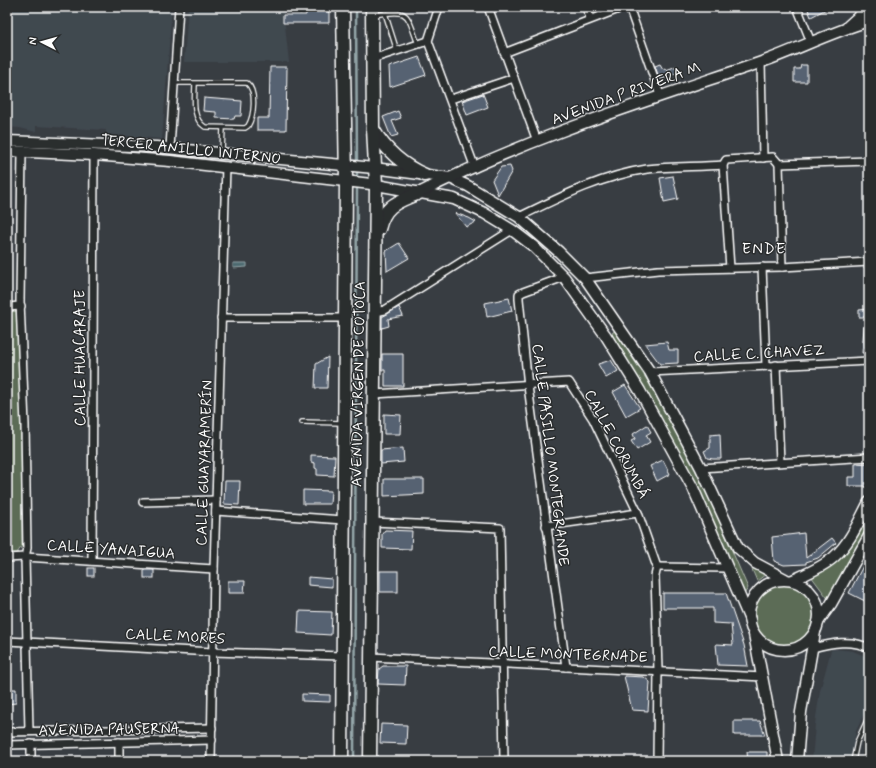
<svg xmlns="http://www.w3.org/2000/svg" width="876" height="768" viewBox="0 0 876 768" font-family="Mynerve,sans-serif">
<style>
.built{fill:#414850}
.green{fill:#5b6c56;stroke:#adb6aa}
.water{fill:#4d6b70;stroke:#94a6a9}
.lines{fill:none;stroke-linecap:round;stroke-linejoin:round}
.stream{stroke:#94a6a9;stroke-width:2.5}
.building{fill:#576272;stroke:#fff}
.lane-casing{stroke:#fff;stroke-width:6}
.street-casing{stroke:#fff;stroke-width:10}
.secondary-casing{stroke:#fff;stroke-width:13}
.primary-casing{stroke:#fff;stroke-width:15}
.lane{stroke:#2a2d2e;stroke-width:3.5}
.street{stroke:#2a2d2e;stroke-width:7}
.secondary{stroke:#2a2d2e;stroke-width:10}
.primary{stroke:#2a2d2e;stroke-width:12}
.labels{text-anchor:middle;stroke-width:3;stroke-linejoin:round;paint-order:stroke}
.street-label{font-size:15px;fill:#fff;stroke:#2a2d2e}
.neighbourhood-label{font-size:16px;letter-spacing:1px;fill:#fff;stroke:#2a2d2e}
</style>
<rect width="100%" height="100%" fill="#383d42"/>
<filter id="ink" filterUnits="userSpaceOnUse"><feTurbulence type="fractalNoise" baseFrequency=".025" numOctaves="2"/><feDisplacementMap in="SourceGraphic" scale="8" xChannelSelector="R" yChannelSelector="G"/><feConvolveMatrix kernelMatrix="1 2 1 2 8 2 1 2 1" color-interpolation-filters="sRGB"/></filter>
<g filter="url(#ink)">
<!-- built -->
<g class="built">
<polygon points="7,7 172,7 162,139 106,134 106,130 36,126 36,132 20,128 7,127"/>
<polygon points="188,7 283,7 289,62 184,62"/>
<polygon points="836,649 853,651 869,658 869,704 856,731 850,761 812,761 815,724 820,691 831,650"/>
</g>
<!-- green -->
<g class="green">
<polygon points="590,7 611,7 593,14"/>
<polygon points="17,309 20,312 22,546 17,553 7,553 7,310"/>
<polygon points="615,331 649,383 700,476 748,588 743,596 689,470 657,410 611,336 613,332"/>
<path d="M869 512V527L829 600 811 576C844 563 854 544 869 512Z"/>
<polygon points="751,567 766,574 757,581"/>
<circle cx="784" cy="615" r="30"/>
</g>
<!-- water -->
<polygon class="water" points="233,263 247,263 247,267 233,268"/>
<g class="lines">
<!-- stream -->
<g class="stream">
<polyline points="356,7 357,165"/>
<polyline points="357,181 357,170"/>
<polyline points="354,761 357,186"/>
</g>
</g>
<!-- building -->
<g class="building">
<polygon points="306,7 326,7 329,13 329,23 283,23 283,15 306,15"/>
<polygon points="807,7 830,7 811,17"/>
<polygon points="419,57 426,75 390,87 389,67"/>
<polygon points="660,64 663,69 665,68 666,70 677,66 679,72 662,79 659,78 655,66"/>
<polygon points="801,65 807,65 807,82 794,82 794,69 800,69"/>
<polygon points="270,67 287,67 286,130 257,130 257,118 269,118"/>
<polygon points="483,94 488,107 467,115 462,101"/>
<polygon points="204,98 242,101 241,116 235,116 234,119 216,118 216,112 203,111"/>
<polygon points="398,111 401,118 392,121 398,135 391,137 383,117"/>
<polygon points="510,166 512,171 498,195 492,180 501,167"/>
<polygon points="673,176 678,199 664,202 660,178"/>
<polygon points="455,213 469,218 476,222 466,227"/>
<polygon points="399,243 409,258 387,271 386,251"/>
<polygon points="509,298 512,311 487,317 485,303"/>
<polygon points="399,307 403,316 388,319 389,326 382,328 382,317"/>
<polygon points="869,309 869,317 859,317 859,310"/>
<polygon points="864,327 869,327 869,353 862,353"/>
<polygon points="667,342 669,350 678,350 678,363 660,364 645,344"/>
<polygon points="382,354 403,354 403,386 385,386 385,370 382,370"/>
<polygon points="328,357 327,388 315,388 316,364"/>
<polygon points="611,360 618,371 606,378 598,364"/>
<polygon points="625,385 640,408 626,416 613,392"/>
<polygon points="384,414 401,415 400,434 384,434"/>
<polygon points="647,425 651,432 646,435 650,442 637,450 631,441 635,439 633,434"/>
<polygon points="720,434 721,459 713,459 707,458 704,451 710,448 710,435"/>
<polygon points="403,448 404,462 381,464 381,450"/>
<polygon points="311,455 335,456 334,476 317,475 317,469 315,468 315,463 311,462"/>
<polygon points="663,460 670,474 657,481 650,466"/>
<polygon points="869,463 868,486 848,486 848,477 855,477 855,464"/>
<polygon points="384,479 424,479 424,494 384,496"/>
<polygon points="225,481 240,481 239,505 224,504"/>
<polygon points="303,490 331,491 330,504 303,504"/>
<polygon points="385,530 412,531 411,549 382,548 382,534"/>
<polygon points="804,533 806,558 832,538 836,543 818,558 806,562 806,564 784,565 774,561 772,537"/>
<polygon points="863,566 869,569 869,603 849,593"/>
<rect x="88" y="568" width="6" height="8"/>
<rect x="144" y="570" width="10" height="8"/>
<rect x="380" y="571" width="18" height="21"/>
<polygon points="308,577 332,579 332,587 308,585"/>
<polygon points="228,581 245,581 244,593 228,593"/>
<polygon points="663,593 726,593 744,645 748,666 718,665 716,644 733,645 731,624 713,623 713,608 663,608"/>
<polygon points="299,611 332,612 331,635 298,633"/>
<polygon points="383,666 406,666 405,685 378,684 379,669"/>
<polygon points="624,676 644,677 650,682 648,711 632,710"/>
<polygon points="7,689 16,689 16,703 7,704"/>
<polygon points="302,694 330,695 330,702 302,701"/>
<polygon points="734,721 760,721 765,735 734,735"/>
<polygon points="381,724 407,725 406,744 380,743"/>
<polygon points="747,752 767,752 767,761 748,761"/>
</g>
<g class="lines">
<defs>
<g id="lane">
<polyline points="385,13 397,51"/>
<path d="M374 15C410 9 406 12 418 44"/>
<path d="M174 83H247C257 91 254 116 248 126L245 128 205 127C191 118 195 98 195 83"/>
<polyline points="222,152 223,128"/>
<polyline points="302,422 343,423"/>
<polyline points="853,761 857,742 869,716"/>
</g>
<g id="street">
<polyline points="439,7 428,41 475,168"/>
<polyline points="488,7 537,141"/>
<polyline points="586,7 590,18"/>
<polyline points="629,7 660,95"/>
<polyline points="797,7 811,42"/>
<polyline points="504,53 624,7"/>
<polyline points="372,59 428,41"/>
<polyline points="761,62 763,158"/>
<polyline points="451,99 514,78"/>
<polyline points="170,148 179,7"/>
<polyline points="22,152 20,301 25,425 27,548 25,557 29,731"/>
<polyline points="779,164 782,267"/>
<polyline points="723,165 730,268"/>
<path d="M519 217C560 197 601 176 647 169 672 166 698 167 723 165L726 160 773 157 779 164 869 161"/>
<polyline points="762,267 766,365"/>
<polyline points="564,277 523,292 519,294 519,299 528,386 566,667"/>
<polyline points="585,278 658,270 782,267 869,262"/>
<polyline points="7,307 21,306"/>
<polyline points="375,312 385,310 512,230"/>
<polyline points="221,318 345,318"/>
<polyline points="776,365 780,462"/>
<polyline points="650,372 869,361"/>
<polyline points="374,394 569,382 593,419 638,513 657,567 655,576 658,670 657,761"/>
<polyline points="701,468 869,457"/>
<polyline points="143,502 216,500"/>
<polyline points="216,511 343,520"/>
<polyline points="373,522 500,528 504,761"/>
<polyline points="546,526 638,513"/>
<polyline points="7,558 25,557 214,569"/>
<polyline points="92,561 94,155"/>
<polyline points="657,567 726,568"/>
<polyline points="7,641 213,652 342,656"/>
<path d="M813 648C831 643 852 639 869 648"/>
<polyline points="371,657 763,677"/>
<polyline points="7,732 212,728"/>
<polyline points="31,744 31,761"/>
<polyline points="7,745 212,740"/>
<polyline points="119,761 119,742"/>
<polyline points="211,761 214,569 226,166"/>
</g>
<g id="secondary">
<polyline points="848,26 869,7"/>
<polyline points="7,141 156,147 374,168 450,178 468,186 519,217 559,252 585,278 650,372 701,468 738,548 755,563 785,579"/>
<polyline points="7,151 94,155 170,161 371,184 454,199 484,213 512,230 533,246 564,277 606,336 640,391 693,488 750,620"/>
<path d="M419 193C527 138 644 102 759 63 796 50 831 32 869 21"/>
<circle cx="784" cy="615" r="35"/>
<path d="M793 580C806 574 823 567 834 557 850 543 859 521 869 502"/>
<polyline points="818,622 831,604 869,536"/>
<polyline points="754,634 778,761"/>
<polyline points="797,761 801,712 815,632"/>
</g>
<g id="primary">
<path d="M373 129C386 151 402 165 425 175"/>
<path d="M379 229C385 204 398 202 419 193"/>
<polyline points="342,761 346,181 343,7"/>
<polyline points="370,761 376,185 373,128 372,7"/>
</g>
</defs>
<!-- lane casing -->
<use href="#lane" class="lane-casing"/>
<!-- street casing -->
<use href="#street" class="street-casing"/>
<!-- secondary casing -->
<use href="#secondary" class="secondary-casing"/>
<!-- primary casing -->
<use href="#primary" class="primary-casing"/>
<!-- lane -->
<use href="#lane" class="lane"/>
<!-- street -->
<use href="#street" class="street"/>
<!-- secondary -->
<use href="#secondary" class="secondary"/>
<!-- primary -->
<use href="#primary" class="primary"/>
</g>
</g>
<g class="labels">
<!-- street labels -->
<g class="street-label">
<text transform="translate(626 93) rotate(-20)" y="5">AVENIDA P RIVERA M</text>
<text transform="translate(191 149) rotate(6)" y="5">TERCER ANILLO INTERNO</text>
<text transform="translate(759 353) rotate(-3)" y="5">CALLE C. CHAVEZ</text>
<text transform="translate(80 358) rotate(-90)" y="5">CALLE HUACARAJE</text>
<text transform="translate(358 384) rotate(-89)" y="5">AVENIDA VIRGEN DE COTOCA</text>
<text transform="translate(617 444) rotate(62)" y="5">CALLE CORUMBÁ</text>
<text transform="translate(551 455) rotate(83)" y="5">CALLE PASILLO MONTEGRANDE</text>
<text transform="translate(204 463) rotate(-88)" y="5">CALLE GUAYARAMERÍN</text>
<text transform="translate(111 549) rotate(4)" y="5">CALLE YANAIGUA</text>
<text transform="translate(175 636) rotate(3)" y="5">CALLE MORES</text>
<text transform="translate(568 654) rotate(2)" y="5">CALLE MONTEGRNADE</text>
<text transform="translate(109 729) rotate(-1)" y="5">AVENIDA PAUSERNA</text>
</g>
<!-- neighbourhood labels -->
<g class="neighbourhood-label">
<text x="764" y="254">ENDE</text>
</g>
</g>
<!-- margin -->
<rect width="876" height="768" fill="none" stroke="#2a2d2e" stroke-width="24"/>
<rect x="12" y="12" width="852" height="744" fill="none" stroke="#fff" stroke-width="1.5" filter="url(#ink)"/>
<!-- north arrow -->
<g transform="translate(42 42) rotate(276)" stroke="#2a2d2e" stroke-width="3" paint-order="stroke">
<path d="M0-3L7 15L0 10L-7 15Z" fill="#ffffff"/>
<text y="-6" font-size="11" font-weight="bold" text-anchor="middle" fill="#ffffff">N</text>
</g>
</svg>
